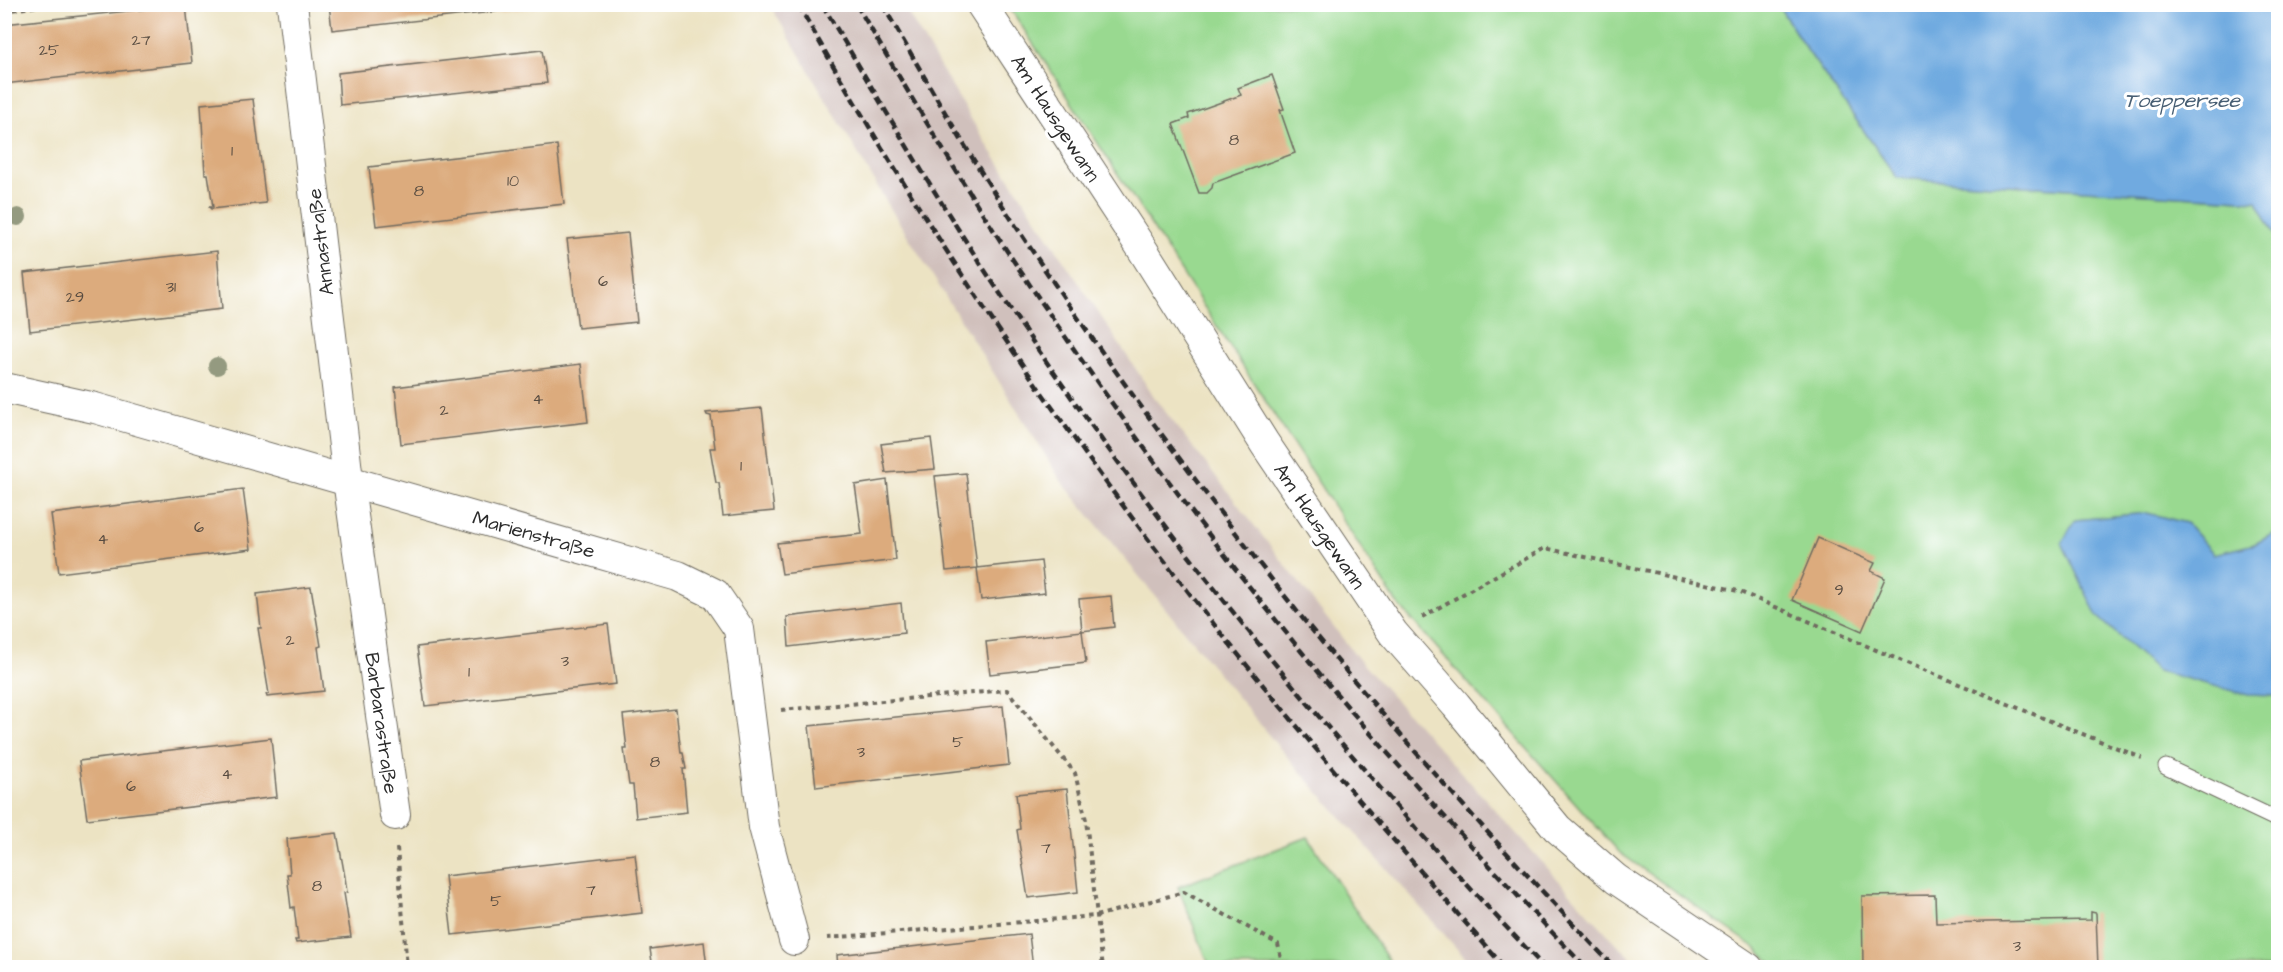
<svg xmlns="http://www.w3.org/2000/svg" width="2283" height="972" viewBox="0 0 2283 972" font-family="'Architects Daughter',sans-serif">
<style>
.industrial{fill:#d0c0bc}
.green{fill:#99d990;stroke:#62825e;stroke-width:1.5}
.water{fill:#70aae0;stroke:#4e6a86;stroke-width:1.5}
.building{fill:#dcab7d}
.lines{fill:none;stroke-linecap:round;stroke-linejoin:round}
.lane-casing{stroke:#6f6b60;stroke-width:17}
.street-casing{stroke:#6f6b60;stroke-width:32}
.path{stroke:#6f6b60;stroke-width:4;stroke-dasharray:4.5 4.5;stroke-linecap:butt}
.lane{stroke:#fff;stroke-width:15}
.street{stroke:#fff;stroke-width:30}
.rail{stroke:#2b2b2b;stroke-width:4.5;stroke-dasharray:9 4.5;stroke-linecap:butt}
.tree{fill:#949a80}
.labels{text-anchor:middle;stroke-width:6;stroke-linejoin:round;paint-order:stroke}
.number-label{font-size:16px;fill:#574b40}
.street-label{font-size:20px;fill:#2b2b2b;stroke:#fff}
.water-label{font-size:21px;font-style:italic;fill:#475e73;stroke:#fff}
</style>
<rect width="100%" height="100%" fill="#fff"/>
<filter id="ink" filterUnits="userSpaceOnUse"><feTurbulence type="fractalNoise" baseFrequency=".0167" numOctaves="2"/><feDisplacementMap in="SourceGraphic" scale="12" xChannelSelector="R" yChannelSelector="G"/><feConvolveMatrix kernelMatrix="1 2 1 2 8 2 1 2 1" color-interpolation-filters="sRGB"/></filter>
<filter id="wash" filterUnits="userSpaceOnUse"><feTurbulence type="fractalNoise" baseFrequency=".008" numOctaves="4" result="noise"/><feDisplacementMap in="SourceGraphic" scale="24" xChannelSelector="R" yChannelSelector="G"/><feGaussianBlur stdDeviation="1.35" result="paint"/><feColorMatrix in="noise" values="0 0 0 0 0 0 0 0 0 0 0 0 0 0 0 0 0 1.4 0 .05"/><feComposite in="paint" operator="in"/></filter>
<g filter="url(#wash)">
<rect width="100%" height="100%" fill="#ece3c3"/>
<!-- industrial -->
<polygon class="industrial" points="770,5 903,5 982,137 1157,401 1361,662 1611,938 1641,967 1473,967 1276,744 1062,482 892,211"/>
<!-- green -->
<g class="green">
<polygon points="1008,5 1778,5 1803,44 1897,178 2257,201 2278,241 2278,531 2255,544 2214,554 2186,523 2147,513 2075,520 2248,695 2278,696 2278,967 1775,967 1756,948 1620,853 1396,602"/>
<polygon points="1308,837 1393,967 1210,967 1178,887"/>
</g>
<!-- water -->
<g class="water">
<polygon points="1778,5 2278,5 2278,241 2257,201 1897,178 1803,44"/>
<polygon points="2147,513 2186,523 2214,554 2255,544 2278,531 2278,696 2248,695 2158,671 2097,616 2062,543 2075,520"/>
</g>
<g id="blocks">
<!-- building -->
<g class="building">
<polygon points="329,4 537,4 537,7 332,30"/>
<polygon points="186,5 192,63 4,84 4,24"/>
<polygon points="542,50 547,83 340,105 338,73"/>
<polygon points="1272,75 1284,109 1280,110 1295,153 1213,183 1212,188 1207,193 1199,193 1173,124 1189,118 1188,114 1241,95 1238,88"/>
<polygon points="253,99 266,203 211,209 209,207 213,207 208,174 205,174 201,104"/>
<polygon points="557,145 564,204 376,226 369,167"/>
<polygon points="628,233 637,322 578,328 567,239"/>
<polygon points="217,251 222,309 30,331 24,273"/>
<polygon points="581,364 588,422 401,444 395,387"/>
<polygon points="762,408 774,511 723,516 719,483 716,483 710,448 715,448 711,416 707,415 706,413"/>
<polygon points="931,438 935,469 886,473 881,444"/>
<polygon points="966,473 977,568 946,571 935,476"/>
<polygon points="887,480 896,560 782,574 777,543 862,534 855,485"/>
<polygon points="243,489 251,549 59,573 51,514"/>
<polygon points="1818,538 1875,563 1871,571 1885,578 1862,631 1792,600"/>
<polygon points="1041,561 1045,593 981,600 977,568"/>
<polygon points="311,587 321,646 318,647 324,691 267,697 266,694 269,694 258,628 261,628 257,594"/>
<polygon points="1111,596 1114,627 1082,631 1079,599"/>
<polygon points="901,603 904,633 789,647 787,617"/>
<polygon points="608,624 616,684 425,706 417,647"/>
<polygon points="1082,631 1086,663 990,674 986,642"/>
<polygon points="1003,706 1009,765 816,787 809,726"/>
<polygon points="676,709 681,753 683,753 686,769 683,769 687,812 636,818 633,785 629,785 624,749 627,749 623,715"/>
<polygon points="271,738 277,797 87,819 79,761"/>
<polygon points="1067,789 1078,892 1028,898 1017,830 1020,829 1016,794"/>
<polygon points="337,833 345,877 347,892 344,893 351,937 296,943 295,940 298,940 294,907 291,908 287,874 290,874 287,839"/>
<polygon points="635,854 642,913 452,935 445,876"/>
<polygon points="1935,895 1936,923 2091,920 2091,912 2096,913 2098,968 1863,968 1862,896"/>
<polygon points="1029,934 1033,968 838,968 837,955"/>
<polygon points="704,942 707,968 653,968 650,949"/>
</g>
</g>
</g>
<g filter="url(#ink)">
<use href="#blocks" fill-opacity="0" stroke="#6f6b60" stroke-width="1.5"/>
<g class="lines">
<defs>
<polyline id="lane" points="2166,767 2278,820"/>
<g id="street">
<polyline points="292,4 348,480 395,815"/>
<polyline points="981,4 1139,244 1265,444 1393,633 1456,705 1557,828 1616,879 1748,968"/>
<polyline points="4,388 95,408 678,576 715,594 739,629 764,827 794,940"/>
</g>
</defs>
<!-- lane casing -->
<use href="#lane" class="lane-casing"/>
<!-- street casing -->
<use href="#street" class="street-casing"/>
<!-- path -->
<g class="path">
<polyline points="4,11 53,4"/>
<polyline points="1422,617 1545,548 1738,591 1902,661 2142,758"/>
<polyline points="781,710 1007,690 1075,773 1086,820 1103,968"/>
<polyline points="397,848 407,968"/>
<polyline points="827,938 1096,916 1184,892 1278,944 1283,968"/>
</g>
<!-- lane -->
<use href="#lane" class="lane"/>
<!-- street -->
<use href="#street" class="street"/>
<!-- rail -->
<g class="rail">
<path d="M798 4C911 206 1039 398 1180 581 1283 714 1394 841 1505 968"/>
<path d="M822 4C874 91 925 179 980 263 1145 516 1337 750 1545 968"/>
<path d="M856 4C906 88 955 172 1009 254 1100 390 1197 524 1301 651 1391 761 1488 865 1586 968"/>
<path d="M882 4C909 50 935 96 962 141 1047 280 1143 412 1242 541 1356 691 1485 832 1615 968"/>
</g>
</g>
<!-- trees -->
<g class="tree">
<circle cx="18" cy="217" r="9"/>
<circle cx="217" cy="366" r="9"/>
</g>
</g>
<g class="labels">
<!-- number labels -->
<g class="number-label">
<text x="141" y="45">27</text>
<text x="49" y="55">25</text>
<text x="1234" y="145">8</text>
<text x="232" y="156">1</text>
<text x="513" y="186">10</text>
<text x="419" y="196">8</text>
<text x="603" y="286">6</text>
<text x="171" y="292">31</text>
<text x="75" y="302">29</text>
<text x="538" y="404">4</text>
<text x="444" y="415">2</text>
<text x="741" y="471">1</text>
<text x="199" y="532">6</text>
<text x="103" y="544">4</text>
<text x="1839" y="595">9</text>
<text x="290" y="645">2</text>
<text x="565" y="666">3</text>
<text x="469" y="677">1</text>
<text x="958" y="747">5</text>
<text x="861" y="757">3</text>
<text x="655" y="767">8</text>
<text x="227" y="779">4</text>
<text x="131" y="791">6</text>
<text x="1046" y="853">7</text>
<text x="317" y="891">8</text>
<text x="591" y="895">7</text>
<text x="496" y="906">5</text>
<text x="2017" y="951">3</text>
</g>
<!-- street labels -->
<g class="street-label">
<text transform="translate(1056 118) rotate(57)" y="7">Am Hausgewann</text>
<text transform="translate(320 242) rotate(-97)" y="7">Annastraße</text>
<text transform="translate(1320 526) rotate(56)" y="7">Am Hausgewann</text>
<text transform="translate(534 534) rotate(16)" y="7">Marienstraße</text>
<text transform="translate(382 723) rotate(82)" y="7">Barbarastraße</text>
</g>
<!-- water labels -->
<g class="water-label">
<text x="2182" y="107">Toeppersee</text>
</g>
</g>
<!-- margin -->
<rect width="2283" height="972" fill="none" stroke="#fff" stroke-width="24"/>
</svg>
